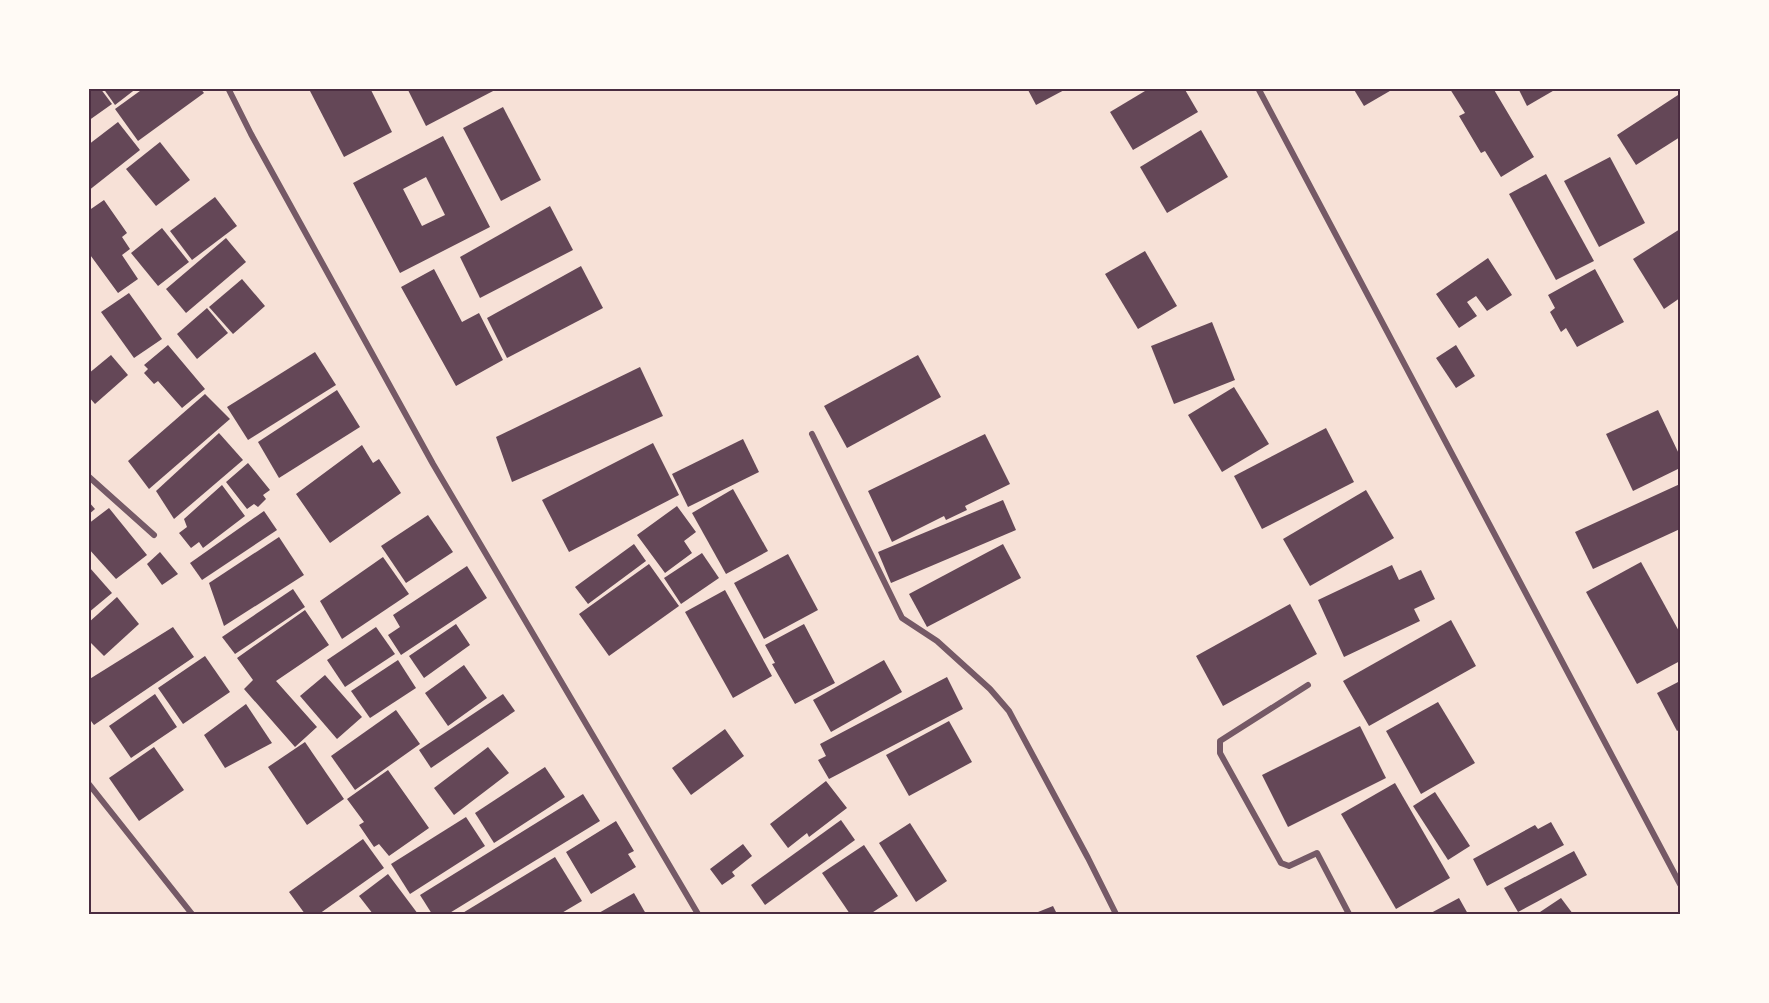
<svg xmlns="http://www.w3.org/2000/svg" width="1769" height="1003" viewBox="0 0 1769 1003" font-family="'Asap Condensed',sans-serif">
<style>
.building{fill:#644757;fill-rule:evenodd}
.lines{fill:none;stroke-linecap:round;stroke-linejoin:round}
.minor{stroke:#755966;stroke-width:6}
.neatline{fill:none;stroke:#4a2c40;stroke-width:2}
</style>
<rect width="100%" height="100%" fill="#f7e1d7"/>
<!-- building -->
<g class="building">
<polygon points="88,88 100,88 112,104 88,121"/>
<polygon points="103,88 137,88 115,105"/>
<polygon points="144,88 200,88 204,93 138,141 115,109"/>
<polygon points="315,88 370,88 392,132 344,157 310,91"/>
<polygon points="412,88 494,88 495,90 426,126 408,90"/>
<polygon points="1027,88 1068,88 1036,105"/>
<polygon points="1150,88 1184,88 1198,112 1133,150 1110,112"/>
<polygon points="1353,88 1395,88 1364,106"/>
<polygon points="1452,88 1493,88 1534,157 1501,177 1485,151 1481,153 1459,116 1465,113 1450,89"/>
<polygon points="1518,88 1558,88 1527,106"/>
<polygon points="1678,95 1680,99 1680,137 1636,165 1617,135"/>
<polygon points="503,107 541,180 501,201 463,128"/>
<polygon points="118,122 140,150 88,191 88,145"/>
<polygon points="1201,130 1228,177 1167,213 1140,167"/>
<path d="M443 136 490 227 400 273 353 183ZM426 177 445 215 422 226 403 189Z"/>
<polygon points="160,142 190,180 156,206 126,169"/>
<polygon points="1610,157 1645,223 1599,247 1564,181"/>
<polygon points="1546,174 1594,261 1556,280 1509,194"/>
<polygon points="215,197 237,226 192,260 170,231"/>
<polygon points="104,200 127,233 122,237 130,249 122,255 138,279 118,293 88,252 88,211"/>
<polygon points="550,206 573,250 480,298 460,257"/>
<polygon points="162,228 189,262 158,286 131,253"/>
<polygon points="1680,229 1680,298 1664,309 1633,259"/>
<polygon points="226,238 246,262 186,313 166,289"/>
<polygon points="1145,251 1177,306 1138,329 1105,274"/>
<polygon points="1488,258 1512,295 1487,311 1476,296 1467,302 1477,316 1459,328 1436,294"/>
<polygon points="581,266 603,308 507,358 487,318"/>
<polygon points="434,269 462,322 479,313 503,360 456,386 401,287"/>
<polygon points="1595,269 1624,322 1577,347 1566,328 1561,332 1550,312 1555,308 1548,295"/>
<polygon points="242,279 265,306 233,334 209,307"/>
<polygon points="129,293 162,339 134,358 101,312"/>
<polygon points="207,308 228,333 197,359 177,334"/>
<polygon points="1212,322 1235,380 1174,404 1151,346"/>
<polygon points="168,345 205,389 182,408 158,381 154,384 144,373 148,369 144,365"/>
<polygon points="1456,345 1475,376 1456,388 1436,358"/>
<polygon points="315,352 336,385 248,440 227,407"/>
<polygon points="111,355 128,375 95,404 88,396 88,374"/>
<polygon points="918,355 941,397 847,448 824,406"/>
<polygon points="640,367 663,416 512,482 496,437"/>
<polygon points="1234,387 1269,444 1222,472 1188,415"/>
<polygon points="337,390 360,427 279,478 258,442"/>
<polygon points="205,394 230,419 149,489 128,461"/>
<polygon points="1658,410 1680,456 1680,468 1633,491 1606,434"/>
<polygon points="1326,428 1354,482 1262,529 1234,476"/>
<polygon points="219,433 243,460 174,519 156,491"/>
<polygon points="985,434 1010,484 965,506 967,510 946,520 944,516 892,542 868,491"/>
<polygon points="743,439 759,472 688,507 672,474"/>
<polygon points="653,443 679,495 569,552 542,500"/>
<polygon points="362,445 373,463 379,459 401,493 330,543 296,494"/>
<polygon points="248,463 270,490 263,495 266,499 258,507 254,504 247,509 226,482"/>
<polygon points="1680,484 1680,529 1593,569 1575,532"/>
<polygon points="222,485 245,516 203,548 199,542 191,548 179,533 187,527 184,519"/>
<polygon points="733,489 768,551 726,574 692,513"/>
<polygon points="1366,490 1394,538 1310,586 1283,539"/>
<polygon points="1003,500 1016,530 891,583 878,552"/>
<polygon points="88,501 95,509 88,515"/>
<polygon points="677,506 696,532 684,541 692,553 665,573 637,535"/>
<polygon points="109,508 147,555 116,579 88,548 88,524"/>
<polygon points="264,511 277,530 202,580 190,563"/>
<polygon points="428,515 453,552 406,583 381,546"/>
<polygon points="279,537 304,575 224,626 209,583"/>
<polygon points="634,544 646,561 588,604 575,587"/>
<polygon points="1003,544 1021,578 927,627 909,594"/>
<polygon points="160,552 178,574 162,585 147,564"/>
<polygon points="702,553 719,578 681,604 664,578"/>
<polygon points="788,554 818,610 764,639 734,583"/>
<polygon points="383,557 409,594 342,639 320,601"/>
<polygon points="1641,562 1680,633 1680,661 1637,684 1586,592"/>
<polygon points="649,564 679,606 609,656 579,614"/>
<polygon points="1392,565 1399,580 1421,570 1435,599 1414,609 1420,621 1344,657 1318,600"/>
<polygon points="467,566 487,598 401,655 388,635 400,627 393,615"/>
<polygon points="90,568 112,593 88,613 88,569"/>
<polygon points="293,589 305,607 235,654 222,637"/>
<polygon points="725,590 772,676 733,698 685,612"/>
<polygon points="117,597 139,624 104,656 88,640 88,623"/>
<polygon points="1290,604 1317,654 1223,706 1196,656"/>
<polygon points="305,610 329,645 276,681 317,727 295,747 244,689 253,680 237,658"/>
<polygon points="1451,620 1476,666 1369,726 1343,681"/>
<polygon points="456,624 470,645 424,678 409,656"/>
<polygon points="804,624 835,683 795,704 772,664 775,663 765,645"/>
<polygon points="173,627 194,657 94,725 88,717 88,680"/>
<polygon points="376,627 395,654 345,687 327,660"/>
<polygon points="205,656 230,692 183,724 158,688"/>
<polygon points="398,660 416,688 370,718 351,691"/>
<polygon points="884,660 902,692 831,732 813,700"/>
<polygon points="464,665 487,698 448,726 425,693"/>
<polygon points="325,675 362,717 337,739 300,696"/>
<polygon points="947,677 963,709 829,779 818,760 826,756 820,744"/>
<polygon points="1680,681 1680,729 1677,731 1657,693"/>
<polygon points="155,694 177,727 131,758 109,726"/>
<polygon points="503,694 515,711 431,768 419,750"/>
<polygon points="1438,702 1475,763 1421,794 1386,731"/>
<polygon points="246,704 272,743 225,768 204,735"/>
<polygon points="396,710 420,744 355,790 331,756"/>
<polygon points="949,721 972,762 909,796 886,755"/>
<polygon points="1360,726 1386,778 1288,827 1262,775"/>
<polygon points="725,729 744,756 691,795 672,768"/>
<polygon points="305,742 344,799 307,825 268,767"/>
<polygon points="154,747 184,790 139,821 109,778"/>
<polygon points="488,747 509,773 454,815 434,788"/>
<polygon points="545,767 565,797 494,843 475,813"/>
<polygon points="388,770 429,828 389,856 379,844 374,847 359,825 364,822 347,799"/>
<polygon points="826,781 847,808 809,837 807,833 788,848 770,824"/>
<polygon points="1395,783 1450,878 1396,909 1341,814"/>
<polygon points="1435,792 1470,846 1448,860 1413,806"/>
<polygon points="583,794 600,821 448,914 432,914 420,895"/>
<polygon points="466,817 485,846 410,894 391,864"/>
<polygon points="841,820 855,840 765,905 751,885"/>
<polygon points="616,821 634,851 628,854 636,867 591,894 566,852"/>
<polygon points="1551,822 1564,845 1487,886 1473,859 1535,825 1538,829"/>
<polygon points="910,823 947,881 916,902 879,843"/>
<polygon points="363,839 384,868 319,914 305,914 289,892"/>
<polygon points="743,844 752,856 732,872 735,876 722,885 710,869"/>
<polygon points="864,845 898,896 870,914 850,914 822,873"/>
<polygon points="1574,851 1587,875 1518,912 1504,888"/>
<polygon points="555,857 582,901 560,914 461,914"/>
<polygon points="388,874 418,914 373,914 359,896"/>
<polygon points="634,893 646,914 597,914"/>
<polygon points="1459,898 1468,914 1429,914"/>
<polygon points="1561,898 1573,914 1537,914"/>
<polygon points="1053,906 1057,914 1033,914"/>
</g>
<g class="lines">
<!-- minor -->
<g class="minor">
<polyline points="228,88 251,134 433,464 698,914"/>
<polyline points="1258,88 1680,884"/>
<polyline points="812,434 902,618 937,641 990,689 1009,711 1088,858 1116,914"/>
<polyline points="88,476 154,535"/>
<polyline points="1308,685 1220,741 1220,753 1281,863 1289,866 1317,853 1349,914"/>
<polyline points="88,783 192,914"/>
</g>
</g>
<!-- border -->
<rect width="1769" height="1003" fill="none" stroke="#fffaf5" stroke-width="180"/>
<rect x="90" y="90" width="1589" height="823" class="neatline"/>
</svg>
